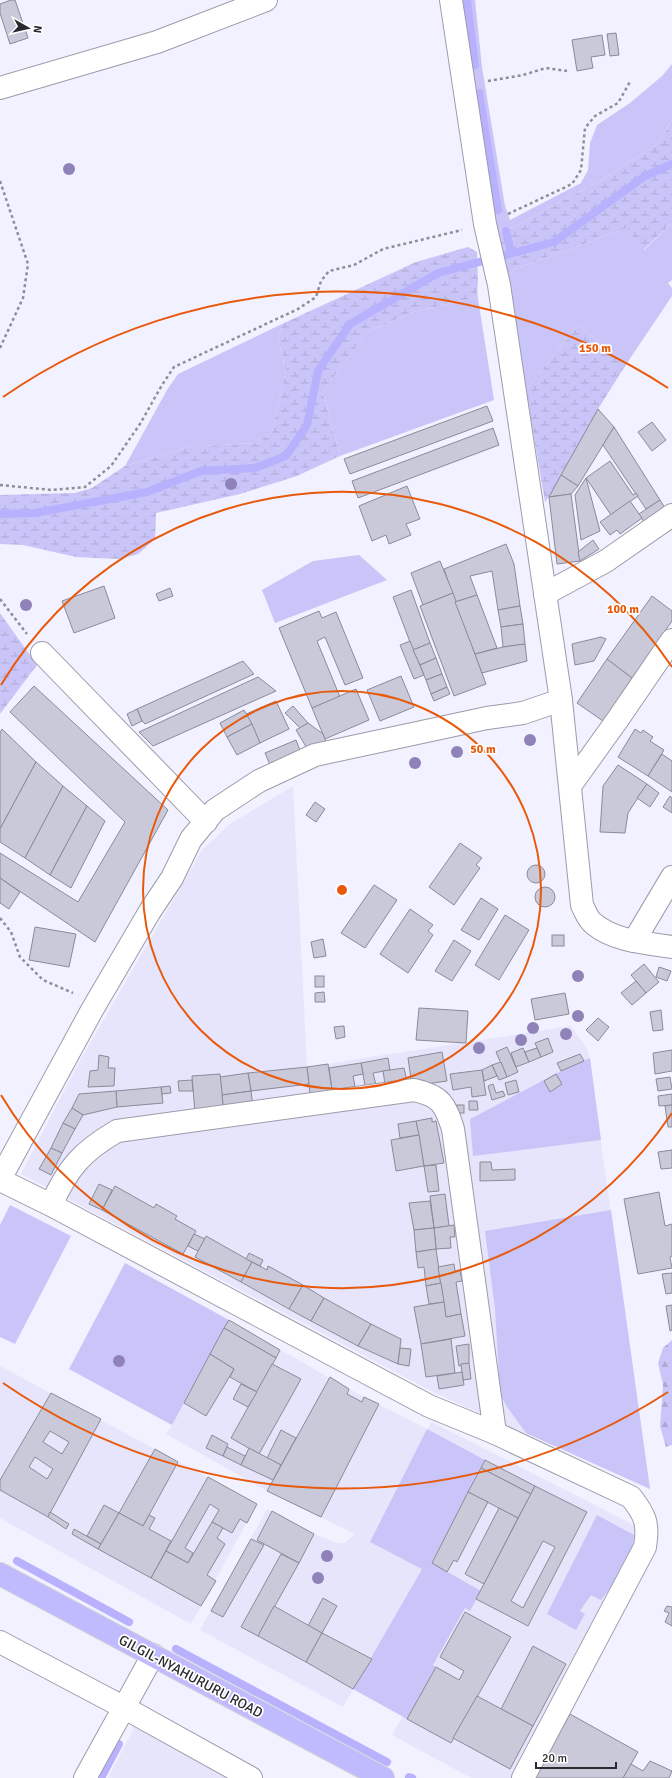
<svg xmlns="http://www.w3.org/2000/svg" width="672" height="1778" viewBox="0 0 672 1778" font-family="Signika,sans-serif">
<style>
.built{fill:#e6e5fc}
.green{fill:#c9c5f8}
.forest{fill:url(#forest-firs)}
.wetland{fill:url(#wetland-marsh)}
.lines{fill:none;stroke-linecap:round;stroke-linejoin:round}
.stream{stroke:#b8b1fe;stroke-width:8}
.building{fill:#cac9d9;stroke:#8a8a98;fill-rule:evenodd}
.minor-casing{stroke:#9c9baa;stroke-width:24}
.highway-casing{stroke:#d4d4d5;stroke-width:24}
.path{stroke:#8e8e98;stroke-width:2.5;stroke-dasharray:3 3;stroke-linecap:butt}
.minor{stroke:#fff;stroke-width:22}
.highway{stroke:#c0bafe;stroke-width:22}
.tree{fill:#8e82b8}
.ring{fill:none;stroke:#e8590c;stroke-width:2}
.labels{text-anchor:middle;stroke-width:3.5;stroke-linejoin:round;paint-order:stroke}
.street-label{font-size:14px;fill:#29292f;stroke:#fff}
.centre{fill:#e8590c;stroke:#fff;stroke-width:2}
.ring-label{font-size:12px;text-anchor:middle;font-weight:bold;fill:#e8590c;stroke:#fff;stroke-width:3.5;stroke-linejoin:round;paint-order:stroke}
</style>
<defs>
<pattern id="forest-firs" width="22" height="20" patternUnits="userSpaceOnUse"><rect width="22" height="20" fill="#c9c5f8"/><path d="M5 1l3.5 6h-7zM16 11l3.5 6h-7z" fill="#ada9d5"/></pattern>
<pattern id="wetland-marsh" width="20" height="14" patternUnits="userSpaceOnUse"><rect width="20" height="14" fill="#c9c5f8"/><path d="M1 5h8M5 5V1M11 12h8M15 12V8" fill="none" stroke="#ada9d5"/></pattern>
</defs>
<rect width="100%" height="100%" fill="#f2f1ff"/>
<!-- built -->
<g class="built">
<polygon points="293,786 307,1067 571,1026 588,1050 650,1489 435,1393 21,1174 78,1064 202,850 230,824"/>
<polygon points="229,1320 349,1389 427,1429 432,1422 636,1526 637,1541 513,1778 471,1778 392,1735 465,1608 470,1611 481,1591 447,1572 422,1569 343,1707 200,1630 267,1509 314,1534 337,1543 345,1543 355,1534 267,1491 166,1434 172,1425"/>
<polygon points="0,1366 257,1504 191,1624 0,1518"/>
<polygon points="136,1724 236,1778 108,1778"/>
</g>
<!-- green -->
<g class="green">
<polygon points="462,0 475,0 482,67 505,206 510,220 581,183 588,170 590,143 597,125 630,103 662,76 672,64 672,121 656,145 603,179 506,231 497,230 470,60"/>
<polygon points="672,223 672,280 668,283 672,288 672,296 627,363 578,325 526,390 507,276 515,269 627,228 644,250"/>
<polygon points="477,292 494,400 340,456 323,392 366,333 410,313 477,297"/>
<polygon points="282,324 278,338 286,371 272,432 257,443 188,447 125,466 167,390 178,374"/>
<polygon points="359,555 387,580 275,623 262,590 313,561"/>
<polygon points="590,1058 601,1140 473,1156 470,1119 561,1071"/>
<polygon points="10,1205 71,1236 15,1344 0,1337 0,1225"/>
<polygon points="611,1210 650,1489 526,1433 507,1407 500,1394 495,1309 485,1231"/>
<polygon points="125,1263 229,1320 172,1425 69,1369"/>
<polygon points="427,1429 485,1460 432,1563 481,1591 470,1611 465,1608 433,1665 436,1667 407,1719 353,1689 422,1569 370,1542"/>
<polygon points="597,1515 634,1535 632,1554 623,1571 601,1600 591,1595 580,1611 585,1614 576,1630 547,1614"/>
</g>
<!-- forest -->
<polygon class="forest" points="672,1340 672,1445 666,1447 660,1426 663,1385 658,1363 663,1348"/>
<!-- wetland -->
<g class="wetland">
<polygon points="672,121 672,223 643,250 627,228 515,269 507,276 497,230 506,231 603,179 656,145"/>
<polygon points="468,247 477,252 478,280 477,297 410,313 366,333 323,392 340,456 297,476 240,494 156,513 155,539 138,554 120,559 76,557 23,545 0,544 0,495 75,493 92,488 125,466 188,447 257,443 272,432 286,371 278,338 282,324 416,262"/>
<polygon points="578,325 627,363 598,409 549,497 545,502 526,390"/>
<polygon points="0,613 37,665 0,714"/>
</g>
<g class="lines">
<!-- stream -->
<g class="stream">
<polyline points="467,0 475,65"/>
<polyline points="479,93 498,210"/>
<polyline points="506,231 511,253"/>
<polyline points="0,514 35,513 147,492 201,471 255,468 286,456 307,425 318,371 350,324 438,273 554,242 645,176 672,164"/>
<polyline points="17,1561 129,1622"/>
<polyline points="176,1649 387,1762"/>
<polyline points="409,1777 412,1778"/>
<polyline points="101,1778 119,1744"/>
</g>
</g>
<!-- building -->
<g class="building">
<polygon points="11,0 15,0 28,38 10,44 0,13 0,4"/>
<polygon points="616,33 619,55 610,56 607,34"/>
<polygon points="602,35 605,55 591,57 593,68 577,71 572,40"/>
<polygon points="487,406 493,421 350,474 344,459"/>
<polygon points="598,409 614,427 578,486 561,475"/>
<polygon points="652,422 666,440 652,451 638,432"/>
<polygon points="614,427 660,500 646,509 603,445"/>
<polygon points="493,428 499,445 358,498 352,481"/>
<polygon points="610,461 633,495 636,493 638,496 611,515 586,478"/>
<polygon points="561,475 578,486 571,494 549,497"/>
<polygon points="586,478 600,531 581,540 575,495"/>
<polygon points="407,486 420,519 406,524 411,535 389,544 386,535 372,541 359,506"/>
<polygon points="571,494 580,561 557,564 549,497"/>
<polygon points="660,500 665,508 644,522 639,514"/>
<polygon points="630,501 642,518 620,534 617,530 610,535 600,522"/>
<polygon points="593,540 599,549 580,561 578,552"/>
<polygon points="506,544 514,564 520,606 498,610 492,571 470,576 477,595 455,602 444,569"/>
<polygon points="440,561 453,593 423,605 411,573"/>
<polygon points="104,586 115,618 74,633 62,601"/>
<polygon points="170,588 173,596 159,601 156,594"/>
<polygon points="411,590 430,643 413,650 393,597"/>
<polygon points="453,593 486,684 454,696 420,606"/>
<polygon points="477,595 497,648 475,654 455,602"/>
<polygon points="652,596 672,611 672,621 632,678 607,659"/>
<polygon points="520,606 523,624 501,627 498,610"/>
<polygon points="319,611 322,618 336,612 363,678 345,685 325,637 317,641 340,697 312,708 279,628"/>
<polygon points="523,624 525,644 503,647 501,627"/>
<polygon points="601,637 606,639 594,661 575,665 572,644"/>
<polygon points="410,641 424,675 414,679 400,645"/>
<polygon points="430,643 436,658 420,665 413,650"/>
<polygon points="525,644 527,661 482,673 475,654 503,647"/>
<polygon points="436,658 442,674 426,680 420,665"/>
<polygon points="607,659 632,678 603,721 577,703"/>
<polygon points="243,661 254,674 145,724 142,721 137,709"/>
<polygon points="442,674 447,687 431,694 426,680"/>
<polygon points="401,676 414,707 380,721 367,690"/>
<polygon points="258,677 276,691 153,746 139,732"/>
<polygon points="34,686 168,810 95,942 0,878 0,853 78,902 125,822 10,712"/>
<polygon points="447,687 450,694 434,701 431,694"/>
<polygon points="356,689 369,720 325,739 312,708"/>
<polygon points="276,701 289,729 260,743 246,714"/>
<polygon points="293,706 308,723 300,728 285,713"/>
<polygon points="137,709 142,721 132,726 127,714"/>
<polygon points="244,710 252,724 227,737 220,723"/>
<polygon points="308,723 323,734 327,744 308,750 296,730"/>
<polygon points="252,724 260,743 237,755 227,737"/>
<polygon points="2,729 36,762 0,829 0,733"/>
<polygon points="635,729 641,733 643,730 653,737 650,741 664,750 648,776 618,757"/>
<polygon points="296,740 301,753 271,767 265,753"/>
<polygon points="662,754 672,761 672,792 648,776"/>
<polygon points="36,762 63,786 25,858 0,842 0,829"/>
<polygon points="618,765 647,784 628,813 625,833 600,832 603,786"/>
<polygon points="647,784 659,793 650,807 637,798"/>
<polygon points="63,786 87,806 50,875 25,858"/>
<polygon points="670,796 672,798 672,813 663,807"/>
<polygon points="315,802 325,809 316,822 306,815"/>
<polygon points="87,806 105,821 71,888 50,875"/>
<polygon points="460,843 482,858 476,865 480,868 454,905 429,887"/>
<circle cx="536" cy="874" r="9"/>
<polygon points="0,878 20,892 9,909 0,903"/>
<polygon points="374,885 397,900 365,948 341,933"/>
<circle cx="545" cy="897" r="10"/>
<polygon points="481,898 498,909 479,940 461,930"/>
<polygon points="410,909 433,925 428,931 433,935 408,973 380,954"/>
<polygon points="505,915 529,930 499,980 475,965"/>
<polygon points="35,927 76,934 69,967 29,960"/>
<rect x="552" y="935" width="12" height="11"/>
<polygon points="323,939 326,956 314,958 311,942"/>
<polygon points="454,940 471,951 452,981 435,971"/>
<polygon points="644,964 659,982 646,993 631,975"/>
<polygon points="659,967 671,971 667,981 656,977"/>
<rect x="315" y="976" width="9" height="11"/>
<polygon points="636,981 646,993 632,1005 621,993"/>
<polygon points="324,992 325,1002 315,1002 315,993"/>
<polygon points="565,993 569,1014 535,1020 531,999"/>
<polygon points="419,1008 468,1011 466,1043 416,1040"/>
<polygon points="661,1010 663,1030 653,1031 650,1012"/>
<polygon points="598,1018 609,1027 598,1041 586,1030"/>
<polygon points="344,1026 345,1037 336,1039 334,1027"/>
<polygon points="548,1038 553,1052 541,1057 535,1043"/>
<polygon points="507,1047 518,1072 507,1077 496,1052"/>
<polygon points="523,1048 529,1062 516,1067 511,1053"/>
<polygon points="537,1048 541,1057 529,1062 525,1052"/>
<polygon points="672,1050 672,1071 655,1074 653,1053"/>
<polygon points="442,1052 447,1081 412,1086 408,1058"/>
<polygon points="580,1054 584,1061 561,1071 557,1063"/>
<polygon points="99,1055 109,1057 108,1068 115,1068 114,1086 88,1087 90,1071 98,1070"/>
<polygon points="388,1058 390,1070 373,1073 377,1089 366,1091 361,1063"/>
<polygon points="501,1062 507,1077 499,1080 492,1065"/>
<polygon points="361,1063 363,1074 353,1076 355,1087 332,1090 329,1068"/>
<polygon points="328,1064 332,1090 310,1094 307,1067"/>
<polygon points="492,1065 497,1076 484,1081 482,1070"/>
<polygon points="307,1067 309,1084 251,1091 248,1073"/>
<polygon points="404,1068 407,1081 385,1084 383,1071"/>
<polygon points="482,1070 486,1095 472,1097 471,1087 453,1090 450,1074"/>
<polygon points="248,1073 251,1091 222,1095 220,1077"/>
<polygon points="220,1074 224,1111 195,1113 192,1076"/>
<polygon points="556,1074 562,1084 550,1092 544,1081"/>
<polygon points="670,1077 672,1089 658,1091 656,1079"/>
<polygon points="192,1080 193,1091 179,1091 178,1081"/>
<polygon points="516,1080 519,1092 508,1095 505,1083"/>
<polygon points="493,1084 496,1093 503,1091 505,1096 492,1100 488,1086"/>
<polygon points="170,1086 171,1093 162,1094 161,1087"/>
<polygon points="161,1087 163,1103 117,1107 116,1091"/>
<polygon points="116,1091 117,1107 83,1115 72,1108 79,1094"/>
<polygon points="251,1091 253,1107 224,1111 222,1095"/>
<polygon points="672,1094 672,1105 659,1106 658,1096"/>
<polygon points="469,1101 477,1101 478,1110 469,1110"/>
<rect x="457" y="1105" width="7" height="8"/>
<polygon points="672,1105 672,1127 668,1127 665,1106"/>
<polygon points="72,1108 83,1115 75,1129 63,1123"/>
<polygon points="432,1118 432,1122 436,1121 444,1163 424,1166 416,1121"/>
<polygon points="416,1121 419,1135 400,1138 398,1124"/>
<polygon points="63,1123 75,1129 62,1153 51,1148"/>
<polygon points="419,1135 424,1166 396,1171 391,1140"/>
<polygon points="51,1148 62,1153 51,1175 39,1169"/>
<polygon points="672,1150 672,1168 661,1169 658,1152"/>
<polygon points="480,1162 491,1162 492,1170 515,1169 515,1180 480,1181"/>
<polygon points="436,1165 439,1191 428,1192 424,1166"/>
<polygon points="99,1184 112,1190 102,1210 89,1204"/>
<polygon points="115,1186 154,1208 156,1204 177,1216 175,1219 196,1231 183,1254 102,1210"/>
<polygon points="659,1192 665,1226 672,1224 672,1256 670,1257 672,1268 638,1274 624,1199"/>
<polygon points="445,1194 449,1226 434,1228 430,1196"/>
<polygon points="430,1201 434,1228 414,1230 409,1203"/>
<polygon points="454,1225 455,1237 450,1237 451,1248 436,1249 434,1228"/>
<polygon points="434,1228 436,1249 416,1252 414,1230"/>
<polygon points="194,1234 205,1239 198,1251 188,1246"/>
<polygon points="206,1236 252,1262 241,1282 195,1257"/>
<polygon points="436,1249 441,1283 426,1286 424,1267 418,1268 416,1252"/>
<polygon points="249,1253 263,1260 260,1266 246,1259"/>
<polygon points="252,1262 267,1270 268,1266 303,1285 289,1309 241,1282"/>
<polygon points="454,1264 455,1271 460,1270 462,1281 456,1282 461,1314 446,1317 438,1267"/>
<polygon points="672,1273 672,1293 666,1294 662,1274"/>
<polygon points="441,1283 444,1302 429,1304 426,1286"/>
<polygon points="303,1285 324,1298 311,1321 289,1309"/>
<polygon points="324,1298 371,1324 358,1346 311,1321"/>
<polygon points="444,1302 446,1317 461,1314 465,1336 421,1344 414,1307"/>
<polygon points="672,1305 672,1330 670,1331 666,1306"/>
<polygon points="229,1320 280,1350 276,1358 224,1328"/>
<polygon points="371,1324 401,1339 398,1364 358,1346"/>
<polygon points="224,1328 276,1358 257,1392 230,1377 234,1369 210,1354"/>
<polygon points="451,1339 455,1373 426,1377 421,1344"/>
<polygon points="469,1344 469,1363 459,1366 456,1346"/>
<polygon points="400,1348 411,1349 409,1366 398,1364"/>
<polygon points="210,1354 234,1369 206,1416 184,1403"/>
<polygon points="469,1363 471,1379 463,1380 461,1364"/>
<polygon points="272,1364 301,1379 259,1454 231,1438"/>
<polygon points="462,1372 464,1385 439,1389 437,1376"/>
<polygon points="330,1377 349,1389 347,1394 362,1402 364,1397 379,1404 321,1517 267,1491"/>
<polygon points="241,1384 257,1392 248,1407 233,1399"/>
<path d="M51 1393 101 1419 48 1517 0 1490V1480ZM50 1431 69 1442 62 1454 43 1442ZM35 1457 53 1469 47 1479 29 1467Z"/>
<polygon points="281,1430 296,1438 281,1465 267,1458"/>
<polygon points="212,1435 228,1444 223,1456 206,1448"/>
<polygon points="227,1447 245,1456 241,1465 223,1456"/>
<polygon points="249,1448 281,1465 273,1480 241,1465"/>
<polygon points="155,1449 178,1462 143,1526 119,1513"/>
<polygon points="485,1460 535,1486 531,1494 481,1468"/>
<polygon points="481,1468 531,1494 518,1518 468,1492"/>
<polygon points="208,1477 257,1504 247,1523 240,1519 232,1533 212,1522 219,1510 210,1504 185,1548 193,1553 188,1563 166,1551"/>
<path d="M535 1486 587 1512 528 1626 476 1599ZM543 1541 555 1547 523 1608 511 1601Z"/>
<polygon points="468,1492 488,1502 457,1562 454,1560 447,1572 432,1563"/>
<polygon points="104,1505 119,1513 101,1544 87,1536"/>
<polygon points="499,1508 518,1518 484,1584 465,1574"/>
<polygon points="272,1511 314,1534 299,1563 257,1540"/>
<polygon points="50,1512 69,1524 66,1529 48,1517"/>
<polygon points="119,1513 143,1526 149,1515 155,1518 149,1529 171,1541 151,1578 98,1549"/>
<polygon points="212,1522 223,1528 217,1538 225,1544 207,1575 216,1581 201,1606 151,1578 166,1551 188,1563"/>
<polygon points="74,1529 101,1544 98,1549 72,1534"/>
<polygon points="251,1539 264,1545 223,1617 211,1611"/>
<polygon points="281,1554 299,1563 258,1636 241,1627"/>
<polygon points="323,1598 337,1606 322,1633 308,1626"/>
<polygon points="274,1606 322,1633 306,1662 258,1636"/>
<polygon points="667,1606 672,1607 672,1626 665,1622 669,1613 664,1611"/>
<polygon points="465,1612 511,1637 451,1743 407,1719 436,1667 459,1680 464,1671 440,1657"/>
<polygon points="322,1633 372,1659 353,1689 306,1662"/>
<polygon points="533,1646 566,1664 533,1726 501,1709"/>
<polygon points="477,1696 533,1726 510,1769 453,1738"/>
<polygon points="570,1714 638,1752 623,1778 535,1778"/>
<polygon points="650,1761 672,1771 669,1778 623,1778 631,1764 643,1771"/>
</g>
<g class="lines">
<defs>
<g id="minor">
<path d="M451 0 485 224 499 285 561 700 582 905C585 911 588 920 594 924 614 941 646 943 672 947"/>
<polyline points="0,88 157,42 266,0"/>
<polyline points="545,594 606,561 672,515"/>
<polyline points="42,653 206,822"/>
<polyline points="570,786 618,719 672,640"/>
<polyline points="634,941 672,877"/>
<polyline points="0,1179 92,1010 150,911 172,878 191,839 215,810 259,781 315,755 487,718 523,713 561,700"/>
<path d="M0 1180 51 1205 429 1406 495 1433 453 1129C445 1104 441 1096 414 1090L117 1131C81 1152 68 1168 51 1205"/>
<path d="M495 1433 631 1497C645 1515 649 1523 645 1547L523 1778"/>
<polyline points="0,1642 123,1707 251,1778"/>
<polyline points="85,1778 153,1655"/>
</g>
<polyline id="highway" points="0,1574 383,1778"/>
</defs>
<!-- minor casing -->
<use href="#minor" class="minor-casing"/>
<!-- highway casing -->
<use href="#highway" class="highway-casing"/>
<!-- path -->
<g class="path">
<polyline points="488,81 523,75 546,68 567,71"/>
<polyline points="0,181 28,264 23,298 0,348"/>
<polyline points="508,214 572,184 581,170 585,128 595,116 618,103 631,80"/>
<polyline points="0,485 52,490 85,487 111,466 140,424 162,385 174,367 298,309 316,297 321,281 329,271 354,265 383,249 462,230"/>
<polyline points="0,599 27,634"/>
<polyline points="0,918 11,932 20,957 43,980 73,993"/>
</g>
<!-- minor -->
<use href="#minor" class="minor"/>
<!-- highway -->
<use href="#highway" class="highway"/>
</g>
<!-- trees -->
<g class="tree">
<circle cx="69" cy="169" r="6"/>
<circle cx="231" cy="484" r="6"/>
<circle cx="26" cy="605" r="6"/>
<circle cx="530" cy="740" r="6"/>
<circle cx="457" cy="752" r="6"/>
<circle cx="415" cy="763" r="6"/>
<circle cx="578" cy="976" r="6"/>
<circle cx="578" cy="1016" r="6"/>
<circle cx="533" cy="1028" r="6"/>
<circle cx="566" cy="1034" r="6"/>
<circle cx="521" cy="1040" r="6"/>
<circle cx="479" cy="1048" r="6"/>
<circle cx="119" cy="1361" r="6"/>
<circle cx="327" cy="1556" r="6"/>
<circle cx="318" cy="1578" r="6"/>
</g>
<!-- distance rings -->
<g class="ring">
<circle cx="342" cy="890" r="199"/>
<path d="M672 1113A398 398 0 0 1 1 1095M1 685A398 398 0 0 1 672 667"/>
<path d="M668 1392A598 598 0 0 1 3 1383M3 397A598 598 0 0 1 668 388"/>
</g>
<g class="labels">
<!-- street labels -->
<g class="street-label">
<text transform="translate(191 1676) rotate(28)" y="5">GILGIL-NYAHURURU ROAD</text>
</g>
</g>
<circle cx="342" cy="890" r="6" class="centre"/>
<g class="ring-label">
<text x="595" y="352">150 m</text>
<text x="623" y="613">100 m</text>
<text x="483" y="753">50 m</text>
</g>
<!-- north arrow -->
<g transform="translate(28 28) rotate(98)" stroke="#ffffff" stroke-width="3" paint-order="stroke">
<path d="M0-3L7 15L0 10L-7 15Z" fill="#29292f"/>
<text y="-6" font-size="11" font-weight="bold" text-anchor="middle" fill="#29292f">N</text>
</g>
<!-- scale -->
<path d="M536 1762v6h80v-6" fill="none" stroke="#29292f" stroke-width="2"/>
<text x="542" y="1762" font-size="12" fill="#29292f" stroke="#ffffff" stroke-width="3" paint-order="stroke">20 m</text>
</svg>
